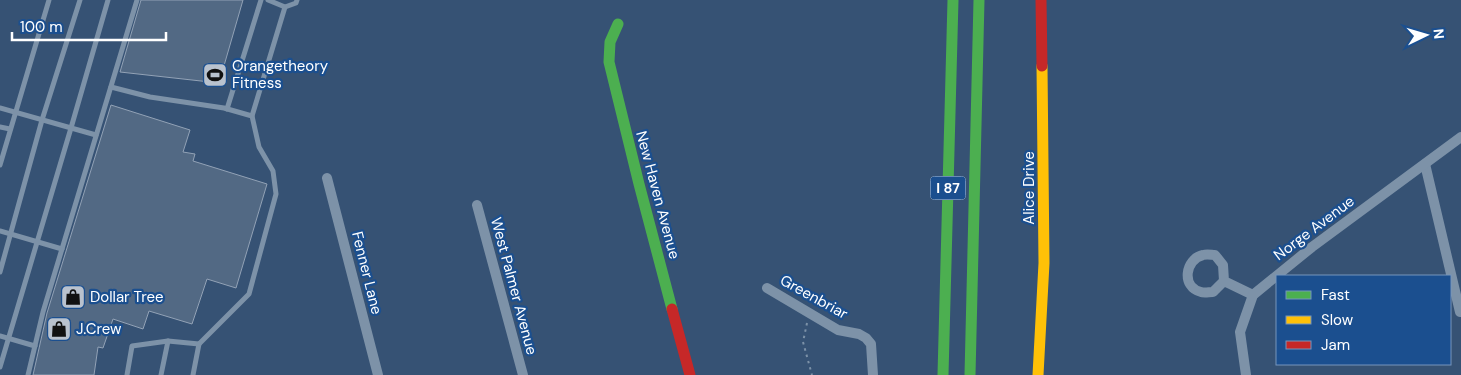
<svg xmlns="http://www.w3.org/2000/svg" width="1461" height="375" viewBox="0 0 1461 375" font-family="'DM Sans',sans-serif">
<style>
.building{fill:#526984;stroke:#92a2b6}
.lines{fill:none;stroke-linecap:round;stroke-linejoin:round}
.path{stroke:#7d92a8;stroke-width:2;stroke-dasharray:2.5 4;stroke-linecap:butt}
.lane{stroke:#7d92a8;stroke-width:5}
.street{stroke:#7d92a8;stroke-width:10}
.fast{stroke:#4caf50;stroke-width:11}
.slow{stroke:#ffc107;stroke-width:11}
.jam{stroke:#c62828;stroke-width:11}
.labels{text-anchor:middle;stroke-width:4.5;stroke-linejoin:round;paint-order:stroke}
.shield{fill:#1b4f8f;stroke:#bbcadd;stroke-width:1}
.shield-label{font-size:14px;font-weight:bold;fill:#fff}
.poi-label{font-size:15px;fill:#fff;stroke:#1b4f8f;text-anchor:start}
.street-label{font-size:15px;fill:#fff;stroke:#1b4f8f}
</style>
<rect width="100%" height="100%" fill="#365274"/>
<!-- building -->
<g class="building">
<polygon points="141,0 243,0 219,83 120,72"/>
<polygon points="111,105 190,130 183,152 195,154 193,161 267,184 236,288 207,279 192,324 149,311 143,329 113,319 103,348 98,347 94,375 33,375 47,313"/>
</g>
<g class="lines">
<!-- path -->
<polyline class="path" points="807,323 803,342 812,375"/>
<!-- lane -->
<g class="lane">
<polyline points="285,7 296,3 297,0"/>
<polyline points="111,87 150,97 224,108 252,116 259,147 273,171 276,194 249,294 199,344 168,341 161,375"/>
<polyline points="0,108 96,135"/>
<polyline points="227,109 261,0"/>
<polyline points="252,116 285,7 268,0"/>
<polyline points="0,127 10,129"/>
<polyline points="0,165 49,0"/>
<polyline points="0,231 62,249"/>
<polyline points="0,272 42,120 80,0"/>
<polyline points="0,336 35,346"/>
<polyline points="0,367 71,128 108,0"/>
<polyline points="28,375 43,312 137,0"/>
<polyline points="127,375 132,346 168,341"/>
<polyline points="193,375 199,344"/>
</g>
<!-- street -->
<g class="street">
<polyline points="1425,164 1460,312"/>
<polyline points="327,178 378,375"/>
<polyline points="477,205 523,375"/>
<path d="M1224 281 1213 292C1209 292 1204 293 1201 292 1181 287 1185 259 1203 255 1207 254 1212 255 1215 255L1223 265 1224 281 1253 295"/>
<polyline points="767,288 838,330 859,334 866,338 871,344 873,375"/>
<polyline points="1246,375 1240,332 1253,295 1312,247 1461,137"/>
</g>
<!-- fast -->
<g class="fast">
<polyline points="618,24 610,42 609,62 639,184 672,309"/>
<polyline points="943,375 953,0"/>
<polyline points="970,375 979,0"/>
</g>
<!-- slow -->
<polyline class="slow" points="1038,375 1044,263 1042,66"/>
<!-- jam -->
<g class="jam">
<polyline points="1041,0 1042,66"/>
<polyline points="672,309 690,375"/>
</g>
</g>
<!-- icons -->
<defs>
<symbol id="stadium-square" viewBox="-11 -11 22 22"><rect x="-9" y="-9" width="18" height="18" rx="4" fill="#b9c2ce" stroke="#1b4f8f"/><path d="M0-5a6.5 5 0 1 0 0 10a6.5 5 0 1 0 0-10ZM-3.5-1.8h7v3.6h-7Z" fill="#111"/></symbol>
<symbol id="shop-square" viewBox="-11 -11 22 22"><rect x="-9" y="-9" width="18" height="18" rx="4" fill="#b9c2ce" stroke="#1b4f8f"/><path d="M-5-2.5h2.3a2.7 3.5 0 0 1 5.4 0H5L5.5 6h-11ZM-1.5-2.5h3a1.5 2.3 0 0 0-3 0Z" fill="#111"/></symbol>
</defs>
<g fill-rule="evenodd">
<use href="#stadium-square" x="201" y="61" width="28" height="28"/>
<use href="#shop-square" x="59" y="283" width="28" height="28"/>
<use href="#shop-square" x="45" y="315" width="28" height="28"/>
</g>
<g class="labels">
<!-- shield labels -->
<rect class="shield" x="930.5" y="176.5" width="35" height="23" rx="4"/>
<g class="shield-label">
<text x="948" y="193">I 87</text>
</g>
<!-- poi labels -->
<g class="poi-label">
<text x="232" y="71">Orangetheory<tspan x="232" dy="17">Fitness</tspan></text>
<text x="90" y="302">Dollar Tree</text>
<text x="76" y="334">J.Crew</text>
</g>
<!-- street labels -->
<g class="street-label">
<text transform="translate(1029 188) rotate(-90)" y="5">Alice Drive</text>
<text transform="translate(658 195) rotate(75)" y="5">New Haven Avenue</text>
<text transform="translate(1314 228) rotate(-37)" y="5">Norge Avenue</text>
<text transform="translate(367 273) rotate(76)" y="5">Fenner Lane</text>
<text transform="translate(514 286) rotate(75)" y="5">West Palmer Avenue</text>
<text transform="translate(814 297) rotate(29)" y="5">Greenbriar</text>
</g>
</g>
<!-- legend -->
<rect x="1276" y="275" width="175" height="90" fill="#1b4f8f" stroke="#7695bc"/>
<rect x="1286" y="291" width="25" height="8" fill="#4caf50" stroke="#7695bc"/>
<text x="1321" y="300" font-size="15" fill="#ffffff">Fast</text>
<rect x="1286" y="316" width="25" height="8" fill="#ffc107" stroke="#7695bc"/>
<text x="1321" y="325" font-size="15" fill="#ffffff">Slow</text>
<rect x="1286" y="341" width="25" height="8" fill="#c62828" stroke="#7695bc"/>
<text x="1321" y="350" font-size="15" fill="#ffffff">Jam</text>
<!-- north arrow -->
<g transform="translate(1426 35) rotate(85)" stroke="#1b4f8f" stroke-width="4" paint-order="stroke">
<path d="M0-4L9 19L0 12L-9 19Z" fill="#ffffff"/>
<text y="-8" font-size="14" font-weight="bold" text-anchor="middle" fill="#ffffff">N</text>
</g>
<!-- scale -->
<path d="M12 32v8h154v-8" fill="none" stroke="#ffffff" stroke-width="2.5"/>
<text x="20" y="32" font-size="15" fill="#ffffff" stroke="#1b4f8f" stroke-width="4" paint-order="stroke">100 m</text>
</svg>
